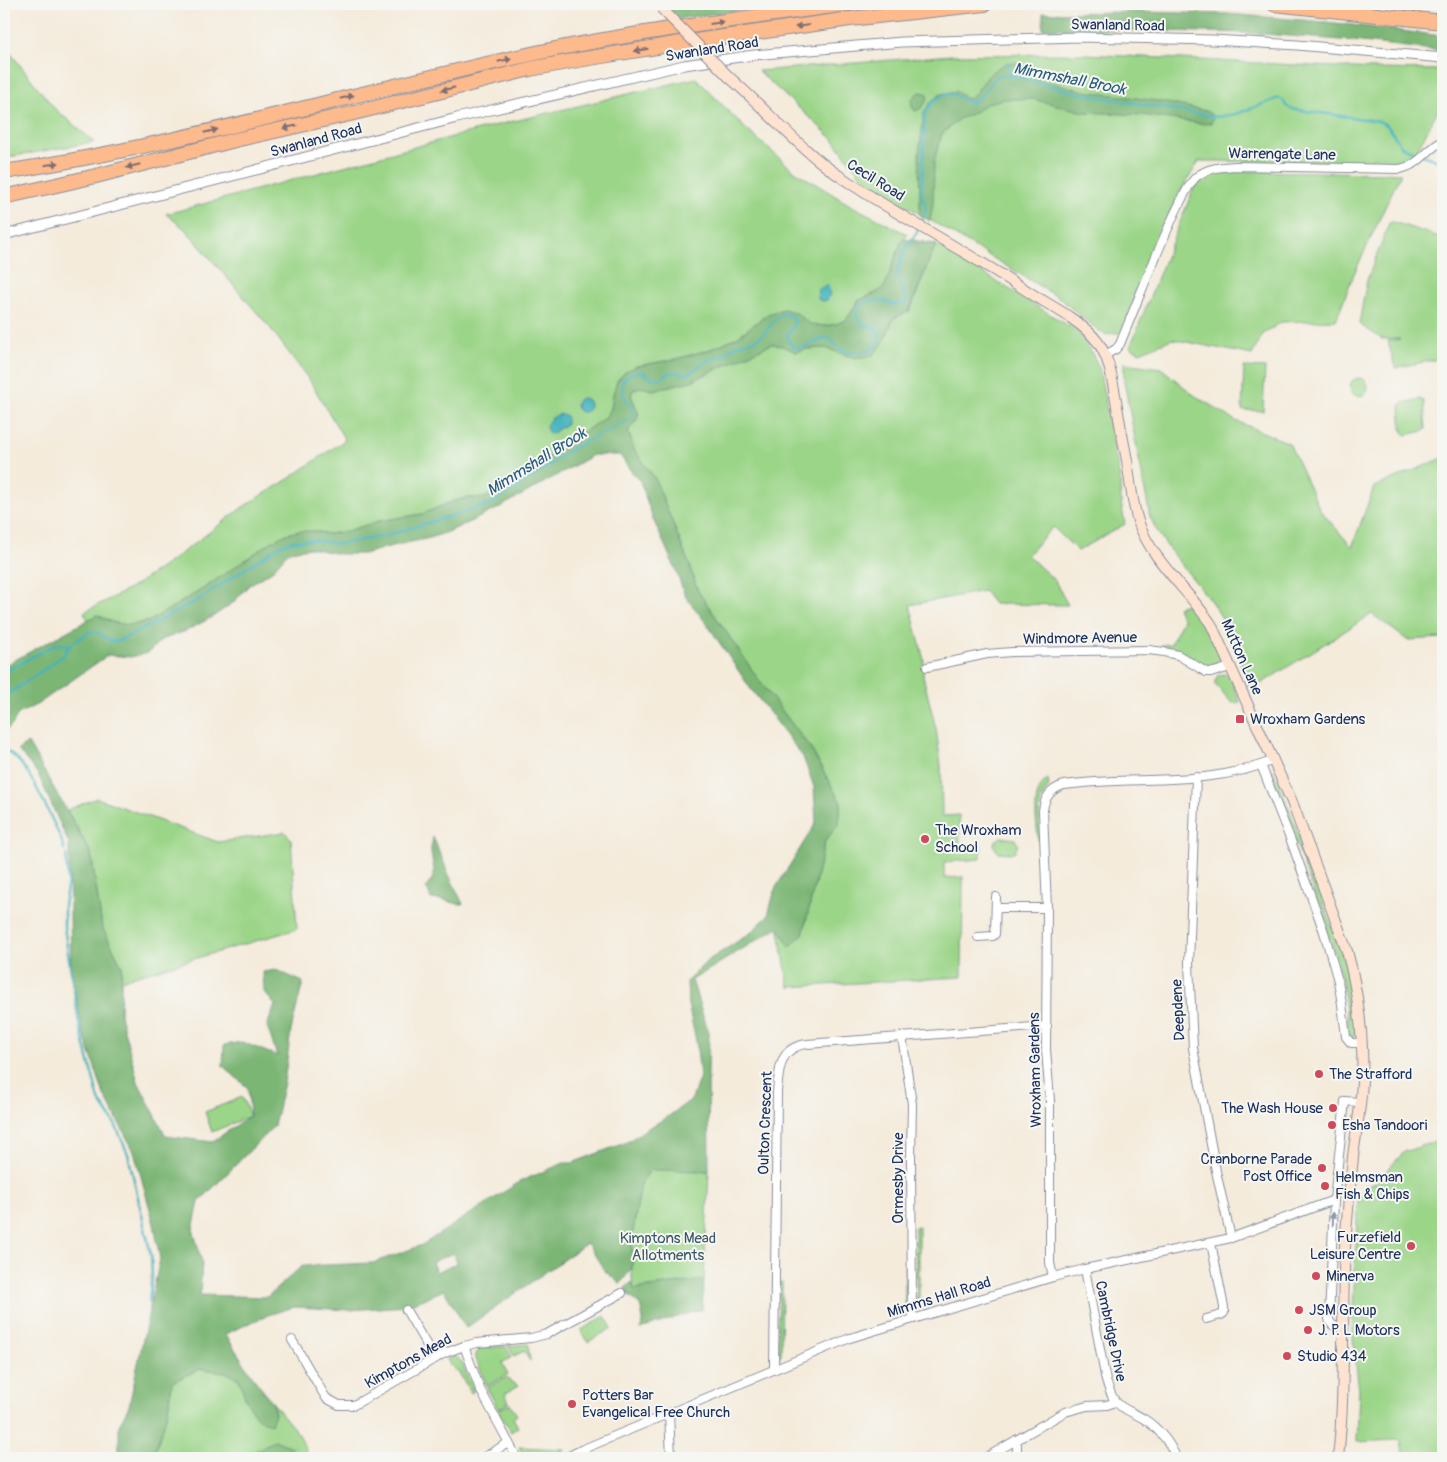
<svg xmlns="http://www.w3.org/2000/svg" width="1447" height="1462" viewBox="0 0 1447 1462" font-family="Pangolin,sans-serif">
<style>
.green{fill:#9bd588;stroke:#5b8273}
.forest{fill:#7cb674;stroke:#4c7269;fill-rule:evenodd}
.water{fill:#43b2bd;stroke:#2f708e}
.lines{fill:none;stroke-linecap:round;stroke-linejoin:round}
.stream{stroke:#43b2bd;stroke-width:2.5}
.minor-casing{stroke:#888d9c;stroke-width:10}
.tertiary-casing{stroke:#888d9c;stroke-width:11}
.secondary-casing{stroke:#888d9c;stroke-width:12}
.motorway-casing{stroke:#888d9c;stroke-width:16}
.minor{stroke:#fff;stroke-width:8}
.tertiary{stroke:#fff;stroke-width:9}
.secondary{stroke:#fee3d1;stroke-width:10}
.motorway{stroke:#fcba8d;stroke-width:14}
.secondary-bridge-casing{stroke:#888d9c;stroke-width:12;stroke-linecap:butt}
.secondary-bridge{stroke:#fee3d1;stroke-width:10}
.oneway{fill:#806e73}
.oneway2{fill:#8d97ae}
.poi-dot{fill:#d1495b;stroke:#f6f6f2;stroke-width:2}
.labels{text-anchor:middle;stroke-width:4;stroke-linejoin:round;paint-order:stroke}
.street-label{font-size:15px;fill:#1b2f5e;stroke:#f6f6f2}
.poi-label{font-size:15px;fill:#1b2f5e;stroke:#f6f6f2;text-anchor:start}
.park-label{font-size:15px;fill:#3b5868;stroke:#f6f6f2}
.water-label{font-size:16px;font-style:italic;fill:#295d7f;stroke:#f6f6f2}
</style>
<rect width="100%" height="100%" fill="#f6f6f2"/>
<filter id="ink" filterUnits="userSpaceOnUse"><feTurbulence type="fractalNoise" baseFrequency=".02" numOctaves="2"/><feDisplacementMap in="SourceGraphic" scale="10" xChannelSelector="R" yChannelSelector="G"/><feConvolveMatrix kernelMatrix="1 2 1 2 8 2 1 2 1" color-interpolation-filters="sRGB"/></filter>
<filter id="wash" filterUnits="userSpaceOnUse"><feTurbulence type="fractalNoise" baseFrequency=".0096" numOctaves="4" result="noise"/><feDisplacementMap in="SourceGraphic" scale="20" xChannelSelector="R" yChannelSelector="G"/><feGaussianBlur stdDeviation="1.12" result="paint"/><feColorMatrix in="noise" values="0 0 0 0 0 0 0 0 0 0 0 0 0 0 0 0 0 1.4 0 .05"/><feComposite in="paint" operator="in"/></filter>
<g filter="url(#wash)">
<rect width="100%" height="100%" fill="#f4ebdb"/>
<!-- green -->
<g class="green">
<polygon points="4,45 54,108 94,142 4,158"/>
<polygon points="1086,54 1373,69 1443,70 1443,100 1411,162 1199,161 1181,191 1156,242 1121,333 1113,333 1107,335 1099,331 1058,297 865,181 832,138 758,71 952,55"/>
<polygon points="696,78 747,130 793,170 850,205 907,234 901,242 885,286 878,292 859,300 846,320 837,324 824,326 810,324 796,313 784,309 768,314 737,337 711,349 677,359 637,366 625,372 613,394 611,409 605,418 563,445 516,484 500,492 484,498 467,498 451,502 422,514 379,521 344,532 328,534 314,531 201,590 150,621 130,625 115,623 97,615 88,620 84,612 131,588 171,561 243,507 290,478 345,440 310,381 271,329 186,230 166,214 489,127"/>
<polygon points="1223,171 1401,173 1353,276 1336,320 1282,322 1263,334 1252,355 1172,339 1140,352 1130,347 1195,185 1207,174"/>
<polygon points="1390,221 1443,238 1443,358 1395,368 1388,341 1400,339 1382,339 1359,324 1367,280"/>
<path d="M936 244 1077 331 1089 348 1099 367 1120 480 1121 503 1125 524 1078 551 1053 527 1027 555 1055 581 1068 605 994 604 984 591 910 605 924 660 923 676 936 729 941 765 942 816 959 815 960 845 981 844V859L944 862V878L963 877 962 977 789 987 778 926 803 934 825 841 839 824 841 803 811 749 761 683 698 591 689 564 655 479 634 449 628 430C644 414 638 414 631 395L633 390 640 386 653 390 691 381 771 344 780 345 796 352 807 349 825 348 855 358 882 344 894 318 910 311Z"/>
<path d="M1124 363 1161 368 1194 395 1236 421 1289 443 1320 510 1352 547 1374 487 1443 458V638L1407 640 1372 614 1259 685 1250 689C1240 661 1232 632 1215 607 1194 577 1165 551 1150 517L1124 381Z"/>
<polygon points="1244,367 1265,368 1263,411 1242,410"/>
<circle cx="1359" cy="387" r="9"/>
<polygon points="1420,399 1424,401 1426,429 1424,431 1406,435 1402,431 1400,406 1402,403"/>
<path d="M1189 603C1199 612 1219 644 1221 658 1222 661 1221 662 1219 665L1215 667 1209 668 1163 648 1162 645 1171 644 1183 619 1178 610V607Z"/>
<path d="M1225 674C1233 679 1236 693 1240 702L1238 704 1231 702 1215 684V681L1218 675Z"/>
<polygon points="1270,770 1273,770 1287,803 1281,805 1268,773"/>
<path d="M1048 779 1049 787C1035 801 1040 822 1041 840H1038C1037 822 1030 791 1048 779Z"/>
<polygon points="97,798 218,842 285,832 291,839 297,929 121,980 122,966 102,927 91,853 67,810"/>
<polygon points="1288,805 1345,962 1354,1009 1356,1034 1353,1038 1350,1037 1349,1034 1343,986 1335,954 1295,840 1282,807"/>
<path d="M1001 837 1015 839 1018 845 1015 851 1011 853 998 852C995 849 994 847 994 842Z"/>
<polygon points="242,1097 250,1116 212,1132 205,1112"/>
<polygon points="1443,1139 1443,1458 1404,1458 1401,1441 1396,1440 1357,1442 1359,1390 1352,1331 1358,1198 1369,1185 1375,1183 1404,1152"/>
<polygon points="650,1169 709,1171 704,1280 634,1289 632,1279 632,1238 641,1184"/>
<polygon points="919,1226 919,1306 917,1309 915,1227"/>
<polygon points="908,1263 909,1310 908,1312 905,1311 905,1265"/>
<polygon points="779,1283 782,1283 781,1354 778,1358 777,1354"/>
<polygon points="605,1316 612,1328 588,1342 581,1330"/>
<polygon points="528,1344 530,1361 524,1351 514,1356 508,1346"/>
<polygon points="505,1346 512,1357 502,1363 508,1374 487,1386 476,1359 476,1354 481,1348"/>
<polygon points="453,1356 459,1359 461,1361 474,1391 471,1393 458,1371 456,1372 451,1365 450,1365 447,1359"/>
<polygon points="201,1369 225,1371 239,1379 246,1400 275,1414 273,1403 300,1436 309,1458 287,1458 292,1447 252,1453 247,1458 172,1458 169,1455 154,1455 168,1411 172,1382"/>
<polygon points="507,1377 511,1382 518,1386 505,1394 509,1402 498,1409 487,1388"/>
<polygon points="510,1404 517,1415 513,1418 518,1427 511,1432 498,1410"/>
<polygon points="519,1447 564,1449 564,1451 552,1458 525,1458"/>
</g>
<!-- forest -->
<g class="forest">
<polygon points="664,4 780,4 678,19"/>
<polygon points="1136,12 1228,14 1327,22 1443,36 1443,51 1353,41 1251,33 1070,29 1043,29 1043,13"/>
<path d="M1012 62 1016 63 1041 80 1085 91 1158 101 1206 111 1212 115 1213 119 1211 123 1205 124 1141 115 1084 112 1032 99H1004L988 103 972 114 959 119 942 134 934 161 933 204 930 221 920 215 919 154 924 112 931 101 941 94 955 91 968 99C977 94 979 87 985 80 992 70 1000 65 1012 62Z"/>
<path d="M920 92 926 93 928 98C925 104 922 109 915 111 908 104 912 96 920 92Z"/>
<path d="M904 239 936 244 909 311 894 318 882 345 872 356 855 358 825 348 807 349 796 352 780 345 771 344 691 381 653 390 640 387 633 390 631 395C638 415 644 412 628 431L634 449 655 479 689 564 698 591 761 683 811 749 841 803 839 824 825 841 803 934 790 947 778 927 692 980 702 1013 709 1032 708 1074 709 1171 650 1170 641 1184 632 1238V1268L620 1284 605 1271 587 1243 466 1328 444 1290 407 1306 350 1310 294 1307 268 1315 225 1334 257 1383 273 1403 275 1414 271 1424 258 1419 246 1400 239 1379 225 1372 201 1369 172 1382 168 1411 154 1454 169 1455 172 1458H119V1425L129 1406 160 1259 154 1224 134 1151 104 1095 83 1031 71 970 69 844 38 774 18 750 28 743 91 853 102 927 122 966 120 1015 138 1082 166 1136 212 1142 250 1116 248 1088 223 1066 224 1045 242 1042 277 1056 267 1026 275 1005 264 992 263 972 276 970 303 982 291 1030 284 1083 274 1126 199 1202 193 1229 202 1262 200 1295 267 1297 302 1266 373 1263 422 1245 521 1181 564 1163H572L627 1142 648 1128 666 1118 692 1099 700 1076 696 1041 688 1004 687 981 707 961 749 934 768 916 775 889 816 823 814 787 803 757 773 717 750 688 707 624 685 596 675 568 653 519 640 481 630 470 620 455H593L497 509 450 531 430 538 392 546 364 554H339L310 548 289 551 272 571 249 585 234 602 214 616 186 631 161 640 148 653 130 657 108 655 38 704 18 714 13 724 6 731H4V666L97 615 115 623 130 625 150 621 201 590 271 542 286 534 299 531H314L328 534 344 532 379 521 422 514 451 502 467 498H484L500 492 516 484 563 445 605 418 611 409 613 394 617 381 625 372 637 366 677 359 711 349 737 337 768 314 784 309 796 313 810 324 824 326 836 324 846 320 860 300 878 292 885 286 901 242ZM453 1253 457 1263 436 1272 432 1262Z"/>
<path d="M433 837 449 875 463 904H458L443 900 431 899 426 887C440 873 431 865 431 849 431 845 433 841 433 837Z"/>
<path d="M704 1280 702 1310H699L641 1329C644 1309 643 1305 626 1294L625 1288 632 1282 634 1289Z"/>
<polygon points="274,1440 292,1447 287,1458 247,1458 252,1453"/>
</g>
<!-- water -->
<g class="water">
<polygon points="825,285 828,286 829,289 830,297 827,300 824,301 819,300 817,297 818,290"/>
<circle cx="583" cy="405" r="7"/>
<path d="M561 414 565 415 567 418 566 424 553 433 549 434 546 427C548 419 553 417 561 414Z"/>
</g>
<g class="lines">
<!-- stream -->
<g class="stream">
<polyline points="1007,62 1013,75"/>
<path d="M921 223 926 209 922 197V189L925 113C931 102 942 91 955 95 960 97 964 101 970 103L979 98 996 77 1013 75 1030 81 1087 95 1217 117 1236 114 1279 98 1283 100 1286 106 1292 109 1378 121 1387 125 1402 147 1443 163"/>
<path d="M4 672 56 644 70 645 89 632H97L111 641H118L149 626 203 597 279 546 292 541 316 540 338 544 385 536 490 504 516 489 573 448 628 421 633 415 634 410C626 400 622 395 622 382 627 376 634 370 642 372 647 374 650 379 655 379 662 380 664 375 669 373 674 370 682 375 687 374 694 372 697 366 703 363 709 359 718 358 724 354 729 352 732 348 737 345 744 342 752 342 759 338 769 332 777 304 794 318V324L787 336C791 358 811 343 825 338H829C833 341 836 347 840 349 857 357 887 352 876 328 872 327 868 326 864 325 857 320 853 311 861 305 880 292 893 311 907 302 905 293 898 286 898 276 898 266 903 252 908 245 912 239 916 235 919 228"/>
<polyline points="4,697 63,656 70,645"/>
<path d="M4 751C25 753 52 820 61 839L64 849"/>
<polyline points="66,855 68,882 64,905 64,927 79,1023 99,1100 115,1124 128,1154 151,1255 152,1276 149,1302"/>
</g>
</g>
</g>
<g filter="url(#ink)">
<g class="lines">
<defs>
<g id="minor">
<path d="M1105 355 1116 349 1120 344C1138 300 1155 256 1175 213 1181 201 1187 186 1196 177 1208 167 1222 167 1236 166L1400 169C1422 164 1424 151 1443 141"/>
<polyline points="927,667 987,654 1012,652 1149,650 1164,652 1178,655 1206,672 1214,672 1230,667"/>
<polyline points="1261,765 1291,841 1324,932 1338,981 1342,1004 1346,1037 1351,1043 1361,1043"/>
<polyline points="1196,777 1189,963 1193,1048 1216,1171 1231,1238"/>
<polyline points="996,908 1047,908"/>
<polyline points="978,937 993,936 995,934 996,897"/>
<polyline points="902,1036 912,1104 911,1157 912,1311 914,1319"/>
<path d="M1085 1269 1106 1381C1109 1388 1111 1397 1116 1402 1123 1410 1135 1413 1144 1419 1157 1427 1171 1443 1176 1458"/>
<path d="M1053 1277 1050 1263V1101L1046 1049 1047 908 1043 811C1044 797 1051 789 1064 785 1133 775 1208 788 1274 760"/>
<polyline points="406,1310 435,1359"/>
<polyline points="1206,1319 1221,1315 1224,1313 1224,1307 1211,1243"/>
<path d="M1343 1327C1335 1326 1331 1327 1329 1319L1334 1200 1345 1101 1360 1102"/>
<polyline points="292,1340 326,1398 339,1405 354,1405 445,1353 464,1346 477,1343 531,1338 547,1334 622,1293"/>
<polyline points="464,1346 480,1389 517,1458"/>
<path d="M774 1369 777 1092C779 1070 779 1047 807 1044L1047 1026"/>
<polyline points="669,1413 671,1458"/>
<polyline points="1016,1440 1017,1445 1017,1458"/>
<polyline points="483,1458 508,1443"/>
<polyline points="565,1458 581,1450 850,1338 1053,1277 1085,1269 1231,1238 1334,1200"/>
<polyline points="985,1458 1065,1412 1087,1406 1107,1405 1115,1402"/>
</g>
<polyline id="tertiary" points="4,235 457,118 684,65 754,55 902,42 1079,37 1213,40 1297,45 1443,58"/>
<path id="secondary" d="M729 77C768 111 801 151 844 179 906 221 973 255 1035 296 1055 308 1083 323 1097 341 1110 358 1112 380 1116 400 1119 420 1123 440 1127 460 1130 481 1132 502 1138 521 1151 560 1189 591 1211 624L1292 802 1347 951C1358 990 1364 1040 1362 1081 1361 1107 1356 1132 1353 1157 1350 1187 1347 1217 1345 1247 1341 1317 1346 1388 1338 1458"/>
<g id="motorway">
<polyline points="1274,4 1443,22"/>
<path d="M4 172C181 145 352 93 527 55 633 32 741 19 847 4"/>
<polyline points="4,197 96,176 235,140 354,113 530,69 584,59 681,43 850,19 985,4"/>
</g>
</defs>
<!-- minor casing -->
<use href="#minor" class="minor-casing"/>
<!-- tertiary casing -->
<use href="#tertiary" class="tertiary-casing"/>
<!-- secondary casing -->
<use href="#secondary" class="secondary-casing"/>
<!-- motorway casing -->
<use href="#motorway" class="motorway-casing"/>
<!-- minor -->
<use href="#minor" class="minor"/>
<!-- tertiary -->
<use href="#tertiary" class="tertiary"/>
<!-- secondary -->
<use href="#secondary" class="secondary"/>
<!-- motorway -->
<use href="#motorway" class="motorway"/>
<defs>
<polyline id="secondary-bridge" points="661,8 729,77"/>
</defs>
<!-- secondary-bridge casing -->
<use href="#secondary-bridge" class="secondary-bridge-casing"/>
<!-- secondary-bridge -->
<use href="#secondary-bridge" class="secondary-bridge"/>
</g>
<!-- one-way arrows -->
<defs><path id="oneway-solid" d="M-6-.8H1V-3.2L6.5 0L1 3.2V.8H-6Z" transform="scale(1.25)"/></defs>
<g class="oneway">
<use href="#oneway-solid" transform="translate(717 23) rotate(-8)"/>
<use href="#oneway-solid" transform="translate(802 26) rotate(172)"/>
<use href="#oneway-solid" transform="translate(641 50) rotate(171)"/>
<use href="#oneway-solid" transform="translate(505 60) rotate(-13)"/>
<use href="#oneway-solid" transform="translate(448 89) rotate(166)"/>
<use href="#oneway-solid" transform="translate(347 97) rotate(-14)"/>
<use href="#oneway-solid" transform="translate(290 127) rotate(167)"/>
<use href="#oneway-solid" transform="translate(211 131) rotate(-14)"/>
<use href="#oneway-solid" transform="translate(52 164) rotate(-9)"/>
<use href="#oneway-solid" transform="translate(133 166) rotate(166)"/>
</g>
<use class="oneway2" href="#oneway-solid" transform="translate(1333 1219) rotate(-88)"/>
</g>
<!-- markers -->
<g class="poi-dot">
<rect x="1235" y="714" width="10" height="10" rx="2.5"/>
<circle cx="925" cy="839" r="5"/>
<circle cx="1319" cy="1074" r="5"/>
<circle cx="1333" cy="1108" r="5"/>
<circle cx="1332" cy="1125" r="5"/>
<circle cx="1322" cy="1168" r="5"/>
<circle cx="1325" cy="1186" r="5"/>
<circle cx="1411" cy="1246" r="5"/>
<circle cx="1316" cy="1276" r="5"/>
<circle cx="1299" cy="1310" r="5"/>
<circle cx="1308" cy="1330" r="5"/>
<circle cx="1287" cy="1356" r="5"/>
<circle cx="572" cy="1404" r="5"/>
</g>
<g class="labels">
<!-- street labels -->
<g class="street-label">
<text transform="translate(1118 25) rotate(1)" y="5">Swanland Road</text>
<text transform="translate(712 49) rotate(-9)" y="5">Swanland Road</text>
<text transform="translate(316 140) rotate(-15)" y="5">Swanland Road</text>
<text transform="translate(1282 154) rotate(1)" y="5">Warrengate Lane</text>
<text transform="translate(876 180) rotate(32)" y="5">Cecil Road</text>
<text transform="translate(1080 638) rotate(-1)" y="5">Windmore Avenue</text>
<text transform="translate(1242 657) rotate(66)" y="5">Mutton Lane</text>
<text transform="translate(1178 1010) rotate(-93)" y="5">Deepdene</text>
<text transform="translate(1035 1070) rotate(-91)" y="5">Wroxham Gardens</text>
<text transform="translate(765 1123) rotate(-88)" y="5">Oulton Crescent</text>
<text transform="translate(898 1178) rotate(-90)" y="5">Ormesby Drive</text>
<text transform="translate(939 1297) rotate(-17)" y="5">Mimms Hall Road</text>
<text transform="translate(1111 1331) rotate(78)" y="5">Cambridge Drive</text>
<text transform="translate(408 1361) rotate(-29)" y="5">Kimptons Mead</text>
</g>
<!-- poi labels -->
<g class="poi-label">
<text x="1250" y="724">Wroxham Gardens</text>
<text x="935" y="835">The Wroxham<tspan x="935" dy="17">School</tspan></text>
<text x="1329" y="1079">The Strafford</text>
<text x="1323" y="1113" text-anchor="end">The Wash House</text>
<text x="1342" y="1130">Esha Tandoori</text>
<text x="1312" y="1164" text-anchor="end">Cranborne Parade<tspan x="1312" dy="17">Post Office</tspan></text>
<text x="1335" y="1182">Helmsman<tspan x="1335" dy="17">Fish &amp; Chips</tspan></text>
<text x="1401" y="1242" text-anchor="end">Furzefield<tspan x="1401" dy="17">Leisure Centre</tspan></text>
<text x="1326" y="1281">Minerva</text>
<text x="1309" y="1315">JSM Group</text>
<text x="1318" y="1335">J. P. L Motors</text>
<text x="1297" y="1361">Studio 434</text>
<text x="582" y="1400">Potters Bar<tspan x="582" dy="17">Evangelical Free Church</tspan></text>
</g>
<!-- park labels -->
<g class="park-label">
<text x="668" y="1243">Kimptons Mead<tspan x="668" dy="17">Allotments</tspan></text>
</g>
<!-- water labels -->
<g class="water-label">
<text transform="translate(1070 78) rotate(11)" y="6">Mimmshall Brook</text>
<text transform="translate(536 461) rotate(-32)" y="6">Mimmshall Brook</text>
</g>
</g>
<!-- margin -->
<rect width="1447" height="1462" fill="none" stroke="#f6f6f2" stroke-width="20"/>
</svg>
